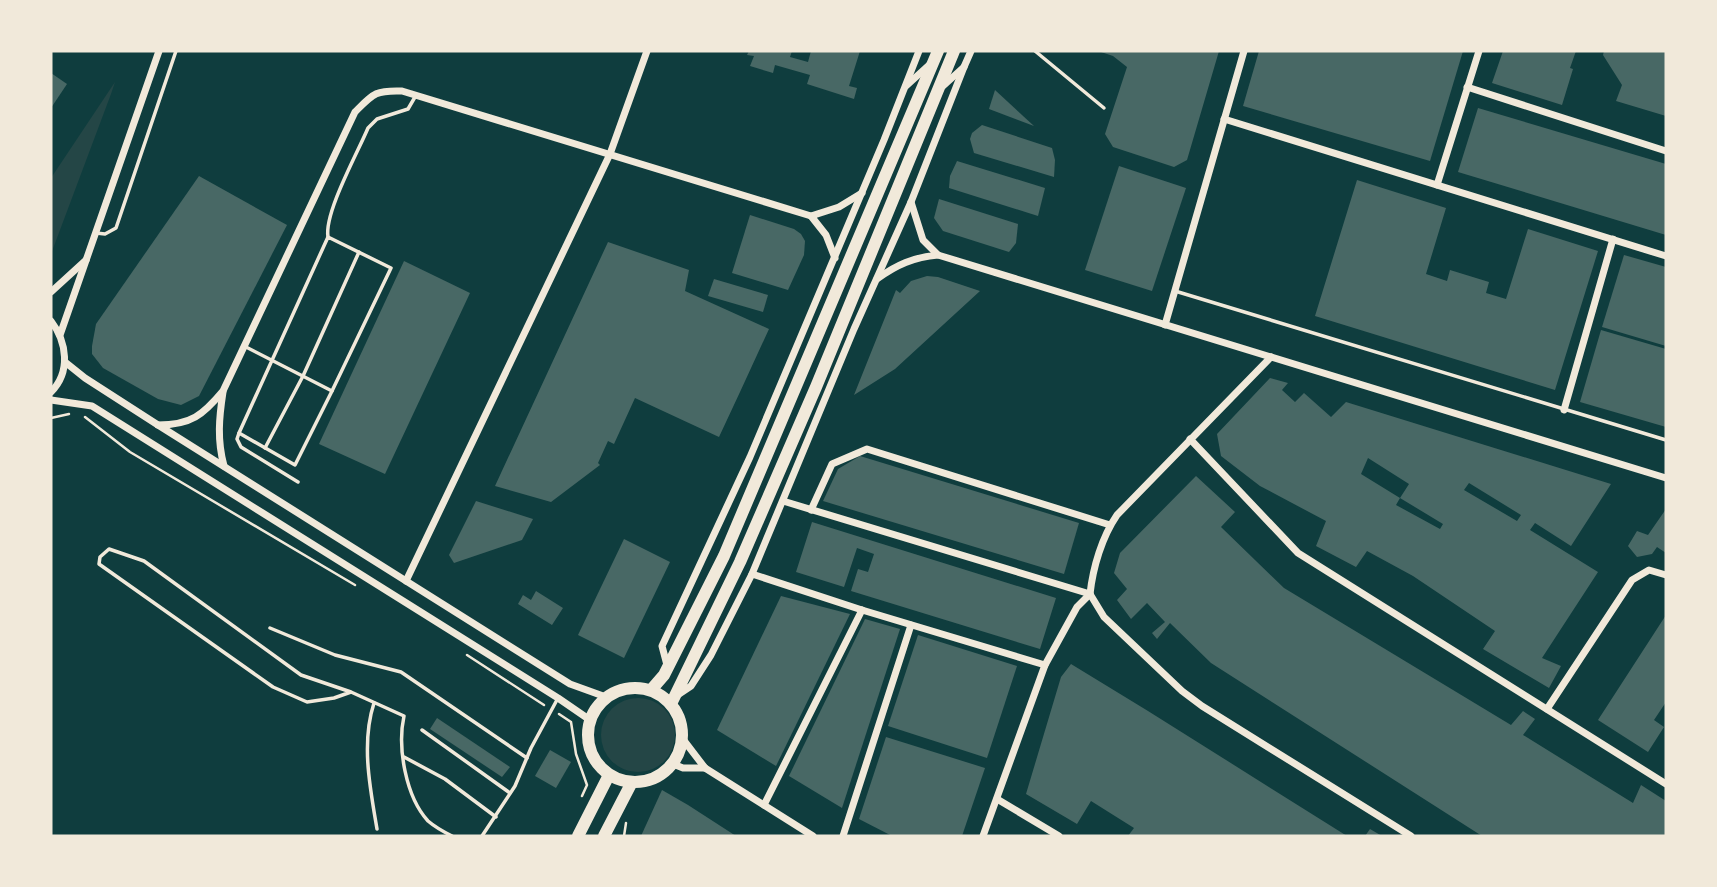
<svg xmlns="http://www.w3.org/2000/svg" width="1717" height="887" viewBox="0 0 1717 887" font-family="Montserrat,sans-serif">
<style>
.green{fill:#244646}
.building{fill:#486865;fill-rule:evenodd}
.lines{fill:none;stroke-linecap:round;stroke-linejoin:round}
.path{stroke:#f1e9da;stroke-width:2.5}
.service{stroke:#f1e9da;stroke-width:3.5}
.minor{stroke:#f1e9da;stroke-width:7}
.primary{stroke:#f1e9da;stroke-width:12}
</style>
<rect width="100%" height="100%" fill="#0f3d3e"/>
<!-- green -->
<g class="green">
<polygon points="115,82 111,94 51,254 51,178"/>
<circle cx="638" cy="735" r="37"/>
</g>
<!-- building -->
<g class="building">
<polygon points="749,51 792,51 790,57 808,62 811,51 860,51 849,86 857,88 854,99 807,84 810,75 775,65 773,73 750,66 754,56 747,55"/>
<polygon points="1098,51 1219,51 1187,160 1174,167 1113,147 1105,134 1127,67 1113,56"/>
<polygon points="1259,51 1463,51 1430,161 1243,106"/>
<polygon points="1503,51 1576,51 1570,68 1573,69 1562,105 1492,83"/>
<polygon points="1604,51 1666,51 1666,116 1616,101 1622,85 1603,55"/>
<polygon points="51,73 67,84 51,108"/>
<polygon points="995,90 1034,126 989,109"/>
<polygon points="1478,108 1666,164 1666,235 1458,172"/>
<polygon points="982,125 1052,148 1055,160 1054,177 974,153 970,139 972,133"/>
<polygon points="957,161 1045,188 1038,216 949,188 950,176"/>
<polygon points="1119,166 1186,188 1152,291 1085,270"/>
<polygon points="199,176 287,225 199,396 181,405 158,399 103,368 92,354 92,346 96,324"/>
<polygon points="1357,180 1446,208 1426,274 1447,281 1450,270 1489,282 1486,293 1506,299 1528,229 1598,251 1555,390 1315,316"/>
<polygon points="939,199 1018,224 1016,243 1009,252 943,231 934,218"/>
<polygon points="750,215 794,229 801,234 805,241 804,255 788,290 732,273"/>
<polygon points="608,242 689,270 685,291 769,329 740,392 719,437 635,398 614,444 608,441 598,463 600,465 551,502 495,486"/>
<polygon points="1624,255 1666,267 1666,346 1602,327"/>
<polygon points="404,261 470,293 385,474 319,444"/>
<polygon points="927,276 938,277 980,291 895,369 854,395 896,290 900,293 911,281"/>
<polygon points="714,279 768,295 763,312 708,296"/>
<polygon points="1601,330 1666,349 1666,427 1580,402"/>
<path d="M1270 378 1288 383 1282 390 1295 402 1304 393 1331 417 1346 402 1611 484 1571 546 1535 523 1530 530 1598 572 1542 658 1561 666 1549 688 1483 649 1495 631 1413 576 1367 551 1356 567 1316 546 1326 521 1260 486 1221 456 1217 434ZM1368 458 1409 484 1400 498 1443 524 1440 529 1396 505 1400 498 1361 474ZM1469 483 1521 515 1517 521 1464 490Z"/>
<polygon points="860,456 1079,523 1064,574 823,501 838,469"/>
<polygon points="1196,476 1235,512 1221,527 1284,588 1511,725 1523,711 1535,719 1523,735 1633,803 1641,785 1666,801 1666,836 1482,836 1211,663 1170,623 1157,639 1152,633 1165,622 1147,603 1131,619 1117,600 1127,589 1114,573 1120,553"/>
<polygon points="476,501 533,519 522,540 454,563 449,555"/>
<polygon points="1666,509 1666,553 1657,547 1652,554 1637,557 1628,546 1637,531 1648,535"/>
<polygon points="812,522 1056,598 1040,649 851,591 858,569 868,572 874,554 857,548 844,587 796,572"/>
<polygon points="624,539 670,562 624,658 578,635"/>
<polygon points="536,591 563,608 552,625 518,604 523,595 531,600"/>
<polygon points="781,596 850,614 776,766 717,730"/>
<polygon points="1666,615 1666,702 1654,720 1664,727 1648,752 1598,720"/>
<polygon points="865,619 900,629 842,808 789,776"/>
<polygon points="918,635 1017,666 987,758 888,726"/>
<polygon points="1071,664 1148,711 1347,836 1128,836 1134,828 1091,801 1077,824 1026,794 1061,677"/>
<polygon points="437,718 510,767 502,777 430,729"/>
<polygon points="886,737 985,768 962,836 892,836 859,819"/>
<polygon points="550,750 571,762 556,788 535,776"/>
<polygon points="662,790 688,805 736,836 641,836"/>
<polygon points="1370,829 1382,836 1365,836"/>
</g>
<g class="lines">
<!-- path -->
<g class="path">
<polyline points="85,417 130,452 355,585"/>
<polyline points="51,418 69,414"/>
<polyline points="467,655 544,705"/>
<polyline points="559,714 571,722 576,754 587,785 582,796"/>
<polyline points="624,836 626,823"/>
</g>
<!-- service -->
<g class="service">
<polyline points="1035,51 1104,108"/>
<polyline points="96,233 105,234 116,228 176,51"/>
<path d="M328 237C324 213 358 152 368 128L377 119 408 109 415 97"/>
<polyline points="1175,291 1666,440"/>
<polyline points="244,346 332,391 391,268 328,237 239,433 237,439 241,447 298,482"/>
<polyline points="239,433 295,465 332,391"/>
<polyline points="265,448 303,376 359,252"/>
<polyline points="270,628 335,655 401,672 527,758"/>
<path d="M351 692 334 698 307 702 273 687 99 564 100 557 109 549 144 561 301 675 351 692 404 716C397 748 406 797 428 821 435 827 444 832 452 836"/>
<path d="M374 703C361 743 370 788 377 829"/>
<polyline points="422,730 510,793"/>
<polyline points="404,757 445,779 496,817"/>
<polyline points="482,836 515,786 531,748 558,698"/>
</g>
<!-- minor -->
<g class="minor">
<polyline points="906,86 928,66"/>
<polyline points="943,86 964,67 971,51"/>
<polyline points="1467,87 1666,151"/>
<polyline points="1224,119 1666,256"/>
<polyline points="1437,185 1479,51"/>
<polyline points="938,255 1666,478"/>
<polyline points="835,258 826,235 811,216 839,207 862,193"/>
<path d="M877 279C896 265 914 257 938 255L923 240 911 202"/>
<polyline points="51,292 86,260"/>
<path d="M51 321C67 342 71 372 51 392"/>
<polyline points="1165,325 1244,51"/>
<polyline points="60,335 159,51"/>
<path d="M1271 357 1117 515C1102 537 1093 567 1090 594L1104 617 1182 691 1202 706 1411 836"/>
<polyline points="65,362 85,378 158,425 570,684 606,697"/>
<path d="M223 392C219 418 217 440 224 466"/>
<polyline points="51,400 92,406 558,698 590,720"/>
<polyline points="1564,410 1613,239"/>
<path d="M158 425C191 425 203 415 223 391L355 112C373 94 375 90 402 91L811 216"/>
<polyline points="1190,439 1298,553 1666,784"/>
<polyline points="783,501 1090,594"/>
<polyline points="811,510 832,464 867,449 1110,525"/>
<polyline points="752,574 862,610 1045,665"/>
<polyline points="406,581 610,154 647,51"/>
<polyline points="667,665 662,646 750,457 884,140 919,51"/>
<polyline points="679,694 691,686 711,655 752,574 854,329 911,202 964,67"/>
<polyline points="1547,709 1632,580 1649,570 1666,575"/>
<polyline points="682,738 705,768 813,836"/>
<polyline points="673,764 683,768 705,768"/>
<polyline points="997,799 1059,836"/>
<polyline points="764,805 862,610"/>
<polyline points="843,836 911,625"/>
<polyline points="983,836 1045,665 1077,607 1090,594"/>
</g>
<!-- primary -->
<g class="primary">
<circle cx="635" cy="735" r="47"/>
<polyline points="651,690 664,675 724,556 938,51"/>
<polyline points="671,704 740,562 816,387 954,51"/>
<polyline points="578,836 609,775"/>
<polyline points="604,836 632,782"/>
</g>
</g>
<!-- border -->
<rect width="1717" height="887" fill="none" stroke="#f1e9da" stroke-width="105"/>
</svg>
